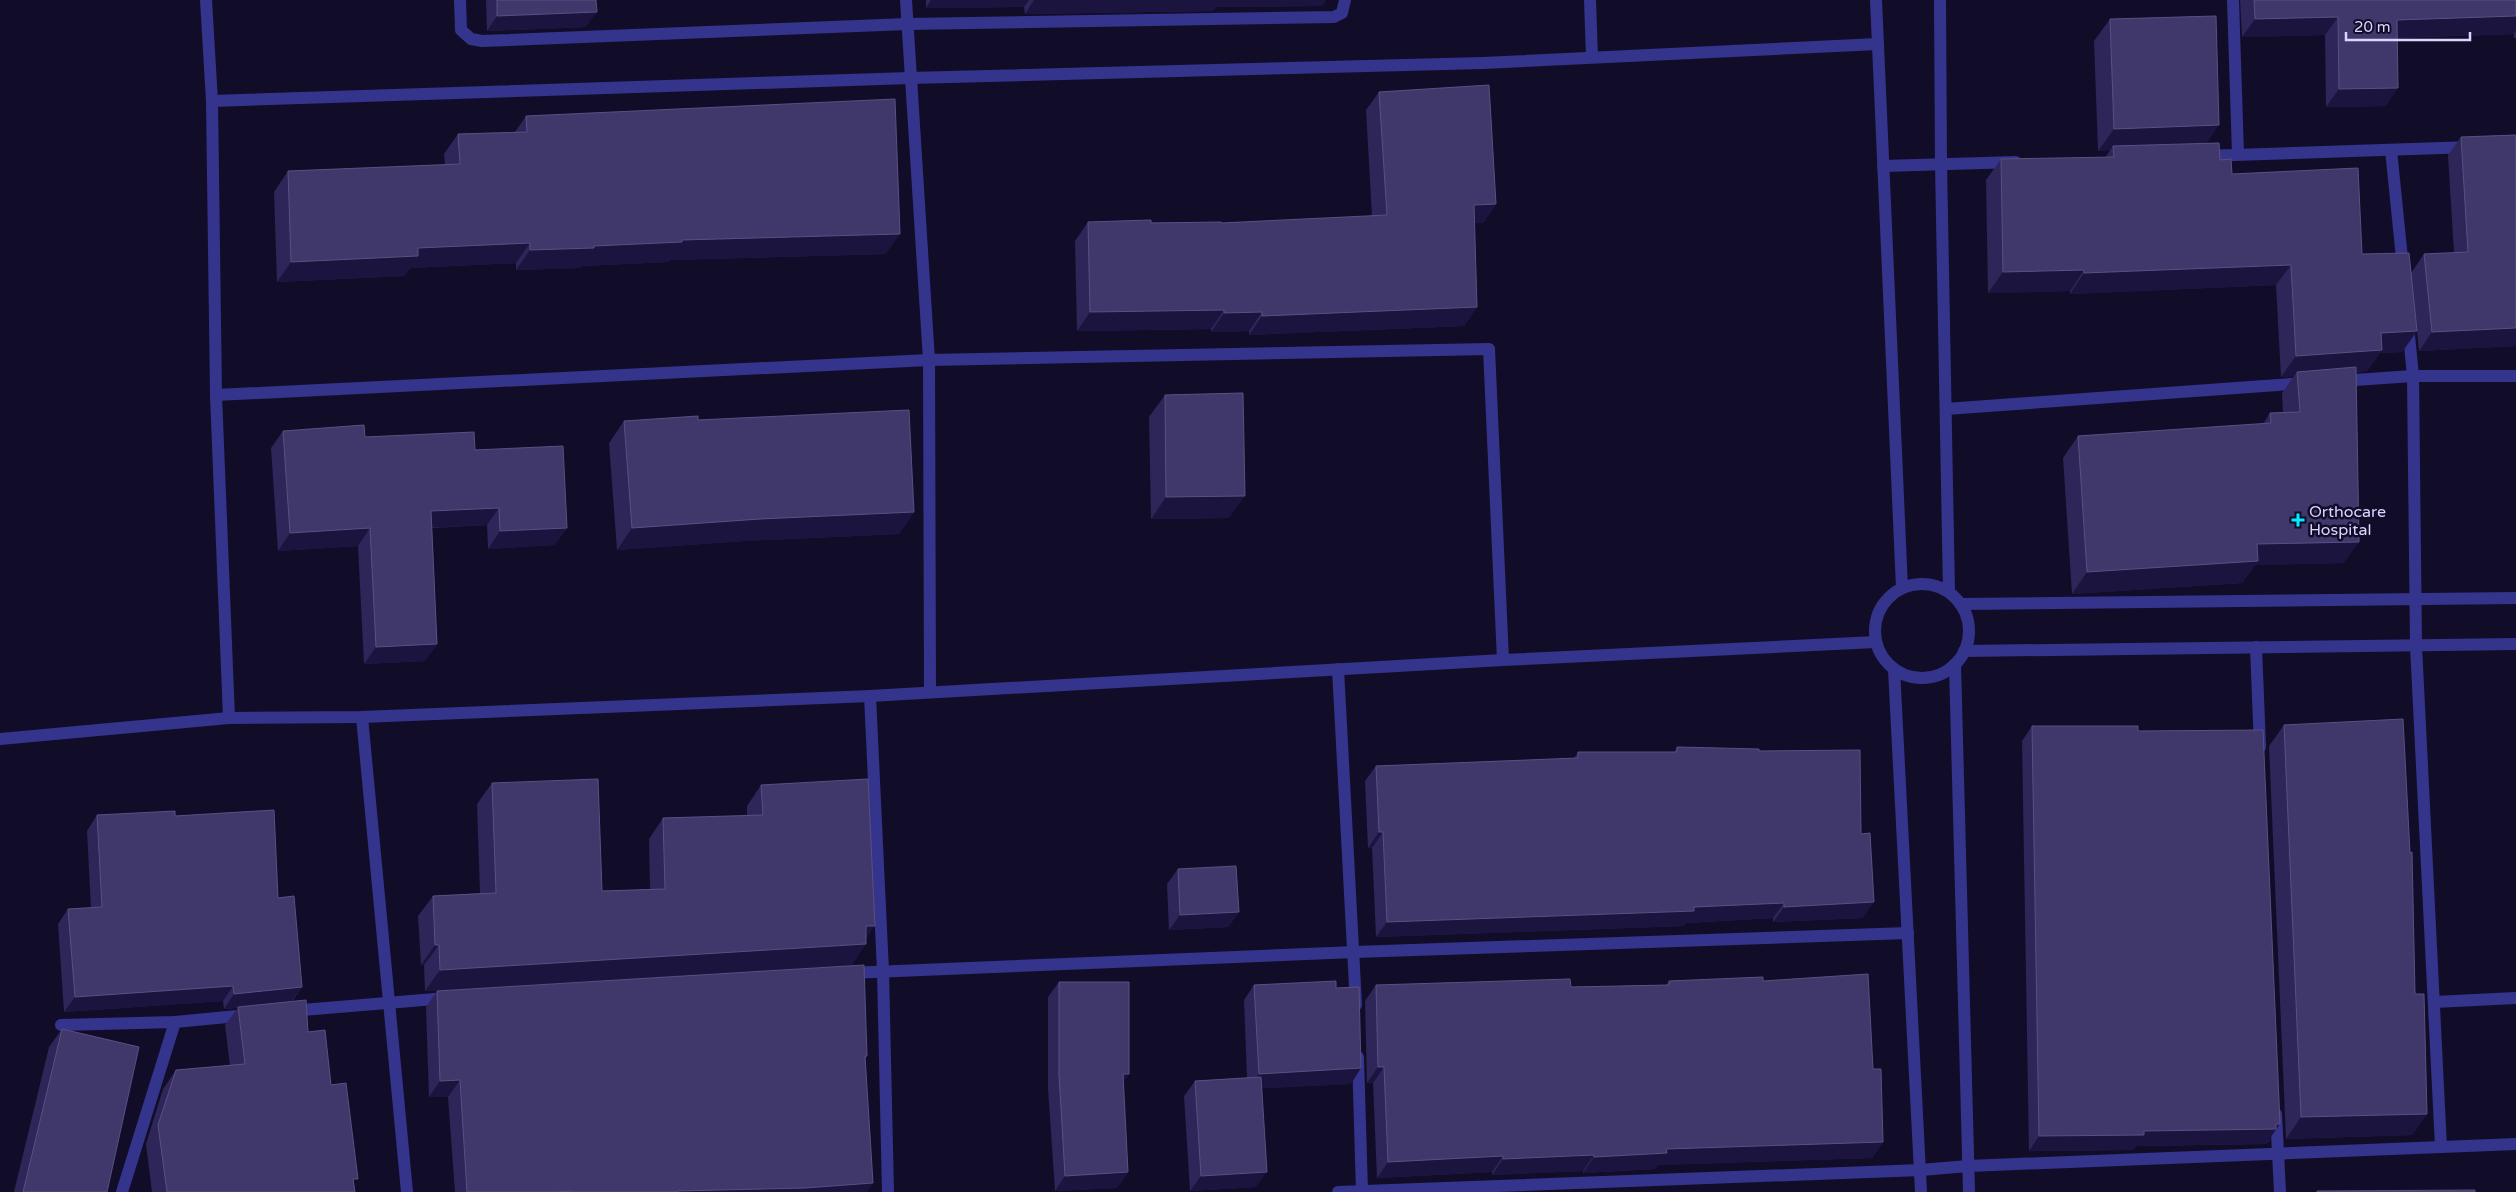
<svg xmlns="http://www.w3.org/2000/svg" width="2516" height="1192" viewBox="0 0 2516 1192" font-family="'Varela Round',sans-serif">
<style>
.lines{fill:none;stroke-linecap:round;stroke-linejoin:round}
.minor{stroke:#35348d;stroke-width:12}
.wall{fill:#2e2559}
.shaded-wall{fill:#1b143e}
.building{fill:#40386a;stroke:#585182}
.poi-dot{fill:#02ecff;stroke:#110d29;stroke-width:2}
.labels{text-anchor:middle;stroke-width:5;stroke-linejoin:round;paint-order:stroke}
.poi-label{font-size:16px;fill:#d9d6ff;stroke:#110d29;text-anchor:start}
</style>
<rect width="100%" height="100%" fill="#110d29"/>
<g class="lines">
<!-- minor -->
<g class="minor">
<polyline points="206,0 212,101 216,395 229,718"/>
<polyline points="460,0 461,30 471,39 482,41 907,24 1334,17 1342,13 1345,0"/>
<polyline points="906,0 929,360 930,692"/>
<polyline points="1590,0 1592,57"/>
<polyline points="1876,0 1902,588"/>
<polyline points="1940,0 1941,164 1949,592"/>
<polyline points="2233,0 2238,154"/>
<polyline points="212,101 910,78 1483,63 1878,44"/>
<polyline points="2391,150 2403,268"/>
<polyline points="2204,156 2471,147"/>
<polyline points="1883,166 2016,162"/>
<polyline points="2408,325 2413,376 2416,646 2441,1147"/>
<polyline points="2340,381 2413,376 2516,376"/>
<polyline points="216,395 929,360 1489,349 1503,660"/>
<polyline points="1946,409 2305,383"/>
<circle cx="1922" cy="631" r="47"/>
<polyline points="1960,604 2516,598"/>
<polyline points="2256,647 2260,747"/>
<polyline points="1964,651 2516,644"/>
<polyline points="1955,664 1969,1192"/>
<polyline points="1338,669 1356,1005"/>
<polyline points="1894,669 1921,1192"/>
<polyline points="870,696 883,971 888,1192"/>
<polyline points="362,717 407,1192"/>
<polyline points="0,739 229,718 362,717 870,696 1503,660 1876,642"/>
<polyline points="849,973 1355,952 1908,933"/>
<polyline points="2434,1002 2516,998"/>
<polyline points="290,1011 447,998"/>
<polyline points="61,1025 175,1022 248,1015"/>
<polyline points="1358,1057 1362,1192"/>
<polyline points="2276,1114 2280,1192"/>
<polyline points="122,1192 175,1022"/>
<polyline points="1338,1192 1921,1170 1968,1166 2516,1144"/>
</g>
</g>
<!-- wall -->
<g class="wall">
<polygon points="486,0 596,0 586,27 487,31"/>
<polygon points="926,0 1326,0 1322,6 1216,7 1213,11 1025,14 1024,7 926,8"/>
<polygon points="2240,0 2516,0 2516,38 2514,38 2514,34 2397,38 2386,106 2326,107 2325,35 2242,37"/>
<polygon points="2110,19 2232,174 2362,254 2411,273 2424,254 2454,253 2448,155 2461,137 2516,135 2516,346 2419,351 2417,331 2402,352 2380,353 2367,371 2356,372 2344,563 2255,565 2242,583 2072,594 2063,458 2078,436 2263,424 2270,413 2283,412 2282,393 2294,376 2281,377 2276,285 2070,294 2070,291 1988,293 1986,180 2001,159 2105,158 2110,150 2098,151 2094,41"/>
<polygon points="1379,92 1496,204 1483,223 1474,223 1477,307 1464,326 1249,335 1249,331 1211,332 1211,329 1077,331 1075,241 1088,222 1221,223 1372,216 1366,110"/>
<polygon points="526,116 886,254 670,260 668,262 582,266 580,268 516,270 516,263 410,268 404,276 277,282 274,192 288,171 445,165 444,154 458,134 515,132"/>
<polygon points="1165,395 1229,518 1151,519 1149,417"/>
<polygon points="698,420 914,512 899,534 744,541 617,550 609,443 624,421"/>
<polygon points="283,431 365,437 475,450 567,528 554,545 488,549 487,525 432,528 437,644 425,661 364,664 358,546 278,551 271,448"/>
<polygon points="2284,725 2415,994 2427,1114 2412,1135 2286,1139 2269,746"/>
<polygon points="2032,726 2138,731 2270,1140 2266,1144 2136,1146 2133,1150 2029,1151 2022,741"/>
<polygon points="1677,747 1759,751 1861,834 1863,918 1773,922 1773,918 1686,923 1684,926 1376,937 1372,848 1368,848 1365,781 1376,766 1574,758 1578,752 1674,752"/>
<polygon points="492,783 602,891 650,889 649,839 663,818 747,816 747,806 761,785 866,938 852,965 425,991 424,965 421,965 418,916 433,896 480,893 477,804"/>
<polygon points="97,815 175,816 278,898 302,987 292,1002 308,1032 331,1085 354,1184 355,1192 152,1192 146,1144 163,1089 176,1070 230,1066 225,1025 238,1008 224,1009 223,1001 64,1012 58,924 68,909 91,908 87,831"/>
<polygon points="1178,869 1239,912 1228,927 1169,930 1167,884"/>
<polygon points="1669,981 1763,981 1873,1069 1883,1142 1872,1158 1658,1165 1655,1169 1583,1173 1583,1171 1492,1175 1492,1172 1377,1178 1373,1083 1367,1083 1365,1001 1376,985 1571,987 1666,985"/>
<polygon points="1059,982 1129,1074 1123,1081 1128,1172 1117,1188 1055,1191 1048,1089 1048,997"/>
<polygon points="1254,985 1336,988 1351,1084 1262,1088 1256,1187 1190,1191 1184,1096 1195,1081 1247,1078 1244,1000"/>
<polygon points="437,991 867,1056 865,1059 867,1192 455,1192 448,1097 429,1097 426,1007"/>
<polygon points="62,1029 107,1192 14,1192 49,1047"/>
</g>
<!-- shaded-wall -->
<g class="shaded-wall">
<polygon points="931,0 1029,0 1024,7 926,8"/>
<polygon points="1034,0 1326,0 1322,6 1216,7 1213,11 1025,14"/>
<polygon points="597,12 586,27 487,31 497,16"/>
<polygon points="2516,16 2516,30 2514,34 2384,38 2397,20"/>
<polygon points="2338,17 2325,35 2242,37 2255,19"/>
<polygon points="2398,88 2386,106 2326,107 2339,89"/>
<polygon points="2219,125 2204,147 2113,146 2110,150 2098,151 2114,129"/>
<polygon points="1496,204 1483,223 1460,224 1474,205"/>
<polygon points="900,234 886,254 670,260 668,262 582,266 580,268 516,270 530,250 682,240"/>
<polygon points="530,243 516,263 410,268 404,276 277,282 291,262 418,248"/>
<polygon points="2291,265 2276,285 2070,294 2084,273"/>
<polygon points="2084,270 2070,291 1988,293 2003,272"/>
<polygon points="1477,307 1464,326 1249,335 1262,316"/>
<polygon points="1224,310 1211,329 1077,331 1090,312"/>
<polygon points="1262,312 1249,331 1211,332 1224,313"/>
<polygon points="2516,328 2516,346 2419,351 2432,332"/>
<polygon points="2417,331 2402,352 2380,353 2367,371 2298,376 2297,372 2294,376 2281,377 2296,356 2381,333"/>
<polygon points="1245,496 1229,518 1151,519 1166,497"/>
<polygon points="499,508 487,525 419,528 431,511"/>
<polygon points="914,512 899,534 744,541 617,550 632,528 760,519"/>
<polygon points="370,528 358,546 278,551 290,533"/>
<polygon points="567,528 554,545 488,549 500,531"/>
<polygon points="2359,542 2344,563 2255,565 2242,583 2072,594 2087,572 2257,544"/>
<polygon points="437,644 425,661 364,664 376,647"/>
<polygon points="1379,832 1383,832 1372,848 1368,848"/>
<polygon points="1874,902 1863,918 1773,922 1784,907"/>
<polygon points="1784,903 1773,918 1686,923 1684,926 1376,937 1387,922"/>
<polygon points="1239,912 1228,927 1169,930 1180,915"/>
<polygon points="866,926 875,926 862,944 866,944 852,965 425,991 440,970"/>
<polygon points="435,945 439,945 424,965 421,965"/>
<polygon points="233,986 223,1001 64,1012 75,997"/>
<polygon points="302,987 291,1002 224,1009 234,994"/>
<polygon points="1378,1067 1384,1067 1373,1083 1367,1083"/>
<polygon points="1361,1068 1351,1084 1248,1089 1259,1074"/>
<polygon points="1123,1074 1129,1074 1118,1089"/>
<polygon points="460,1080 448,1097 429,1097 440,1081"/>
<polygon points="2427,1114 2412,1135 2286,1139 2301,1117"/>
<polygon points="2280,1124 2266,1144 2136,1146 2133,1150 2029,1151 2039,1136"/>
<polygon points="1883,1142 1872,1158 1658,1165 1655,1169 1583,1173 1594,1157 1666,1149"/>
<polygon points="1594,1155 1583,1171 1492,1175 1503,1159"/>
<polygon points="1503,1156 1492,1172 1377,1178 1388,1162"/>
<polygon points="1128,1172 1117,1188 1055,1191 1065,1176"/>
<polygon points="1267,1172 1256,1187 1190,1191 1201,1176"/>
<polygon points="873,1183 867,1192 677,1192 678,1191"/>
</g>
<!-- building -->
<g class="building">
<polygon points="497,0 596,0 597,12 497,16"/>
<polygon points="2254,0 2516,0 2516,16 2397,20 2398,88 2339,89 2338,17 2255,19"/>
<polygon points="2216,16 2219,125 2114,129 2110,19"/>
<polygon points="1489,85 1496,204 1474,205 1477,307 1262,316 1262,312 1224,313 1224,310 1090,312 1088,222 1151,220 1151,223 1221,222 1221,223 1387,215 1379,92"/>
<polygon points="895,99 900,234 682,240 682,242 594,246 594,248 530,250 530,243 418,248 418,256 291,262 288,171 460,164 458,134 527,132 526,116"/>
<polygon points="2516,135 2516,328 2432,332 2424,254 2468,252 2461,137"/>
<polygon points="2219,143 2220,160 2231,159 2232,174 2358,168 2362,254 2409,253 2417,331 2381,333 2382,350 2296,356 2291,265 2084,273 2084,270 2003,272 2001,159 2114,157 2113,146"/>
<polygon points="2356,367 2359,542 2257,544 2258,561 2087,572 2078,436 2271,423 2270,413 2300,412 2297,372"/>
<polygon points="1243,393 1245,496 1166,497 1165,395"/>
<polygon points="909,410 914,512 760,519 632,528 624,421 698,416 698,420"/>
<polygon points="364,425 365,437 474,432 475,450 563,446 567,528 500,531 499,508 431,511 437,644 376,647 370,528 290,533 283,431"/>
<polygon points="2403,719 2410,853 2412,852 2415,994 2424,994 2427,1114 2301,1117 2284,725"/>
<polygon points="2032,726 2138,726 2138,731 2263,730 2280,1124 2276,1124 2276,1129 2144,1131 2144,1135 2039,1136"/>
<polygon points="1677,747 1759,749 1759,751 1860,750 1861,834 1870,833 1874,902 1784,907 1784,903 1694,907 1694,911 1387,922 1383,832 1379,832 1376,766 1578,758 1578,752 1677,752"/>
<polygon points="598,779 602,891 665,889 663,818 763,815 761,785 868,779 875,926 866,926 866,944 440,970 439,945 435,945 433,896 496,893 492,783"/>
<polygon points="274,810 278,898 294,896 302,987 234,994 233,986 75,997 68,909 102,907 97,815 175,811 175,816"/>
<polygon points="1236,866 1239,912 1180,915 1178,869"/>
<polygon points="864,965 867,1056 865,1056 873,1183 805,1188 678,1191 678,1192 571,1192 571,1191 556,1192 467,1192 460,1080 440,1081 437,991"/>
<polygon points="1868,974 1873,1069 1881,1069 1883,1142 1666,1149 1667,1153 1594,1157 1594,1155 1503,1159 1503,1156 1388,1162 1384,1067 1378,1067 1376,985 1570,979 1571,987 1669,985 1669,981 1763,977 1763,981"/>
<polygon points="1336,981 1336,988 1359,987 1361,1068 1259,1074 1254,985"/>
<polygon points="1059,982 1129,982 1129,1074 1123,1074 1128,1172 1065,1176 1059,1074"/>
<polygon points="306,1000 308,1032 325,1030 331,1085 346,1083 358,1179 353,1179 355,1192 167,1192 158,1125 176,1070 245,1064 238,1007"/>
<polygon points="62,1029 139,1047 107,1192 23,1192"/>
<polygon points="1261,1077 1267,1172 1201,1176 1195,1081"/>
<polygon points="2475,1190 2475,1192 2317,1192 2317,1191"/>
</g>
<!-- markers -->
<path class="poi-dot" d="M2295.5 512.5h5v5h5v5h-5v5h-5v-5h-5v-5h5z"/>
<g class="labels">
<!-- poi labels -->
<g class="poi-label">
<text x="2309" y="517">Orthocare<tspan x="2309" dy="18">Hospital</tspan></text>
</g>
</g>
<!-- scale -->
<path d="M2346 32v8h124v-8" fill="none" stroke="#d9d6ff" stroke-width="2.5"/>
<text x="2354" y="32" font-size="15" fill="#d9d6ff" stroke="#110d29" stroke-width="4" paint-order="stroke">20 m</text>
</svg>
